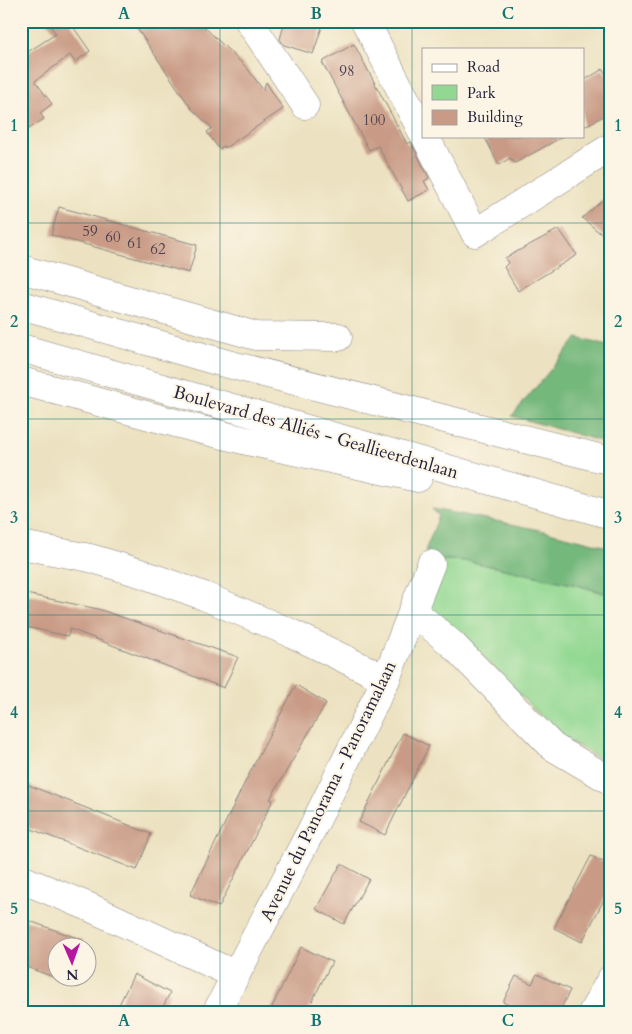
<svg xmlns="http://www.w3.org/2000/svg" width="632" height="1034" viewBox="0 0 632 1034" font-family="Cardo,serif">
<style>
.green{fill:#92d892;stroke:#5a7d66}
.forest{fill:#75b87c;stroke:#4c6d5c}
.building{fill:#c99b86}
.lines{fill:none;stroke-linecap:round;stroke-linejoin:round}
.minor-casing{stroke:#87827e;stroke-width:29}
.highway-casing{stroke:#87827e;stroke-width:29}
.minor{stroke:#fff;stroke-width:28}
.highway{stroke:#fff;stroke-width:28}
.grid{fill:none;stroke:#0f766e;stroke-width:1;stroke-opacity:0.55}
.labels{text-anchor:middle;stroke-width:4;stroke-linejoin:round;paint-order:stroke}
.number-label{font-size:15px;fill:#4c404e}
.street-label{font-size:18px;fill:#22223b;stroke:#fcf5e5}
.neatline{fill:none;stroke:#0f766e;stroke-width:2}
.grid-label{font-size:16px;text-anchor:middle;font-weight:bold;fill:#0f766e}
</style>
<rect width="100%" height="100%" fill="#fcf5e5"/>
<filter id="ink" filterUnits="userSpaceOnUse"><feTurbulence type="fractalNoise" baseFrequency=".02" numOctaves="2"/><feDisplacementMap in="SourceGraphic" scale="10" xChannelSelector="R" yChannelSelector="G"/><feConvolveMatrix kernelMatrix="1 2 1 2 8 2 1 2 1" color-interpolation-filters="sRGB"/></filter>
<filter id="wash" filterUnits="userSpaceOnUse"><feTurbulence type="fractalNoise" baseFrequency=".0096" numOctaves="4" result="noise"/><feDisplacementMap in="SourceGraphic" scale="20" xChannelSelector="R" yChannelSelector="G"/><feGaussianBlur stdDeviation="1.12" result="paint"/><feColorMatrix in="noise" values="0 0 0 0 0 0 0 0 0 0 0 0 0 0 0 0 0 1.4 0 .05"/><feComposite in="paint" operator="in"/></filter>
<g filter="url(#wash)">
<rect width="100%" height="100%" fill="#ece2c1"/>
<!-- green -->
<polygon class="green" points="443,560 468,561 577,585 611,595 611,765 559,735 487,661 427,604"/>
<!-- forest -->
<g class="forest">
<polygon points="577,338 611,347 611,444 512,416"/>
<path d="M432 509C492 520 552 531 611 548V595L577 585 468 561 443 560 425 551 439 516Z"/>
</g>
<g id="blocks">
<!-- building -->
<g class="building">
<polygon points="47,21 69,21 90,51 75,62 70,55 35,81 52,104 40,113 44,119 21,134 21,56 56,34"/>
<polygon points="132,21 198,21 248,69 263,90 266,82 283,109 225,148 224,146 219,149 207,132 212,128 191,108"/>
<polygon points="285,21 324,21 313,54 284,45 280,39"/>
<polygon points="354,44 407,144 411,142 429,178 424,181 429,190 408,201 378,146 369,150 322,62"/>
<polygon points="603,69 611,84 611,112 583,127 583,81"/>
<polygon points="484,136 564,136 515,163 510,158 499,165"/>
<polygon points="611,193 611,242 582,218"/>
<polygon points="59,207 197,245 189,273 51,235"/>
<polygon points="559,229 577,255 518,291 504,267 508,263 505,258"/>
<polygon points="21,593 98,609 238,657 224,688 70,629 68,636 21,626"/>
<polygon points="296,685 326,703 270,799 273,800 219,907 190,895 248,776"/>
<polygon points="403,733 429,746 385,835 359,822"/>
<polygon points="21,782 151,834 137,870 21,825"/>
<polygon points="591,856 611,866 611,886 582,942 554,928"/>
<polygon points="341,864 369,879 344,924 316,909"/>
<polygon points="21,918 83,940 80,946 58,946 58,976 66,976 64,981 21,965"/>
<polygon points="301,947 332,962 306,1013 269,1013"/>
<polygon points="134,974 170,993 160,1013 115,1013"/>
<polygon points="537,974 570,990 559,1013 524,1013 503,1002 516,976 532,984"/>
</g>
</g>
</g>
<g filter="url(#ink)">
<use href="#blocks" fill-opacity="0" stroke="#87827e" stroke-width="1"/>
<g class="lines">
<defs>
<g id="minor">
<polyline points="249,21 305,105"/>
<polyline points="365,21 423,133"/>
<polyline points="425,136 475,233 611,147"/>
<polyline points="21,269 256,336 338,337"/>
<polyline points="21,545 90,558 140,573 204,596 291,633 386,679"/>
<polyline points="413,611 453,645 553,747 611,781"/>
<polyline points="21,879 87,906 236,975"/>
<polyline points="216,1013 312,829 386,679 431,564"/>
<polyline points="592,1013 611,979"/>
</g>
<g id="highway">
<polyline points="21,305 224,363 611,461"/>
<polyline points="21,348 611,515"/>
<polyline points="21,381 194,428 247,441 418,478"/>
</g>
</defs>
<!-- minor casing -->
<use href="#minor" class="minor-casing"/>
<!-- highway casing -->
<use href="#highway" class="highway-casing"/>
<!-- minor -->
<use href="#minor" class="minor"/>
<!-- highway -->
<use href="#highway" class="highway"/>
</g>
</g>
<!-- grid -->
<path class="grid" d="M220 21V1013M412 21V1013M21 223H611M21 419H611M21 615H611M21 811H611"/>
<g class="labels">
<!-- number labels -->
<g class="number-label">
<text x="347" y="76">98</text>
<text x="374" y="125">100</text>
<text x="90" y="236">59</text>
<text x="113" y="242">60</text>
<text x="135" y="248">61</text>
<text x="158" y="254">62</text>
</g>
<!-- street labels -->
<g class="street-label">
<text transform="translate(316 432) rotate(16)" y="6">Boulevard des Alliés - Geallieerdenlaan</text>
<text transform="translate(328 791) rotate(-64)" y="6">Avenue du Panorama - Panoramalaan</text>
</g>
</g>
<!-- margin -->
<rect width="632" height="1034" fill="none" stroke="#fcf5e5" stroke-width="55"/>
<!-- legend -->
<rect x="422" y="48" width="162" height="90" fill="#fcf5e5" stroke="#a5a1a1"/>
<rect x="432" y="64" width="25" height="8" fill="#ffffff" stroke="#a5a1a1"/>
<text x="467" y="72" font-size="15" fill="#22223b">Road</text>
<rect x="432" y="85" width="25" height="15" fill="#92d892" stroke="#a5a1a1"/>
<text x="467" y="98" font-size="15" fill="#22223b">Park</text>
<rect x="432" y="110" width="25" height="15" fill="#c99b86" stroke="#a5a1a1"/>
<text x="467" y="122" font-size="15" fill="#22223b">Building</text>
<!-- north arrow -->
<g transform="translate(72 962) rotate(178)"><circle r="24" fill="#fcf5e5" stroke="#a5a1a1"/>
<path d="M0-4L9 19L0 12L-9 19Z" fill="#b5179e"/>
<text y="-8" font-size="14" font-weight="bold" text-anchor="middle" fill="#22223b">N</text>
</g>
<rect x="28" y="28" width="576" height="978" class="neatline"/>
<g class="grid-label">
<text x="124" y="19">A</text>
<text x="316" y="19">B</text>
<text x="508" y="19">C</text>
<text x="14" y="131">1</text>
<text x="618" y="131">1</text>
<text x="14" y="327">2</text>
<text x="618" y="327">2</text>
<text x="14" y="523">3</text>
<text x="618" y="523">3</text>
<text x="14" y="718">4</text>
<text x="618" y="718">4</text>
<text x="14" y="914">5</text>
<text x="618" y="914">5</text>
<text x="124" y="1026">A</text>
<text x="316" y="1026">B</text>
<text x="508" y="1026">C</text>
</g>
</svg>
